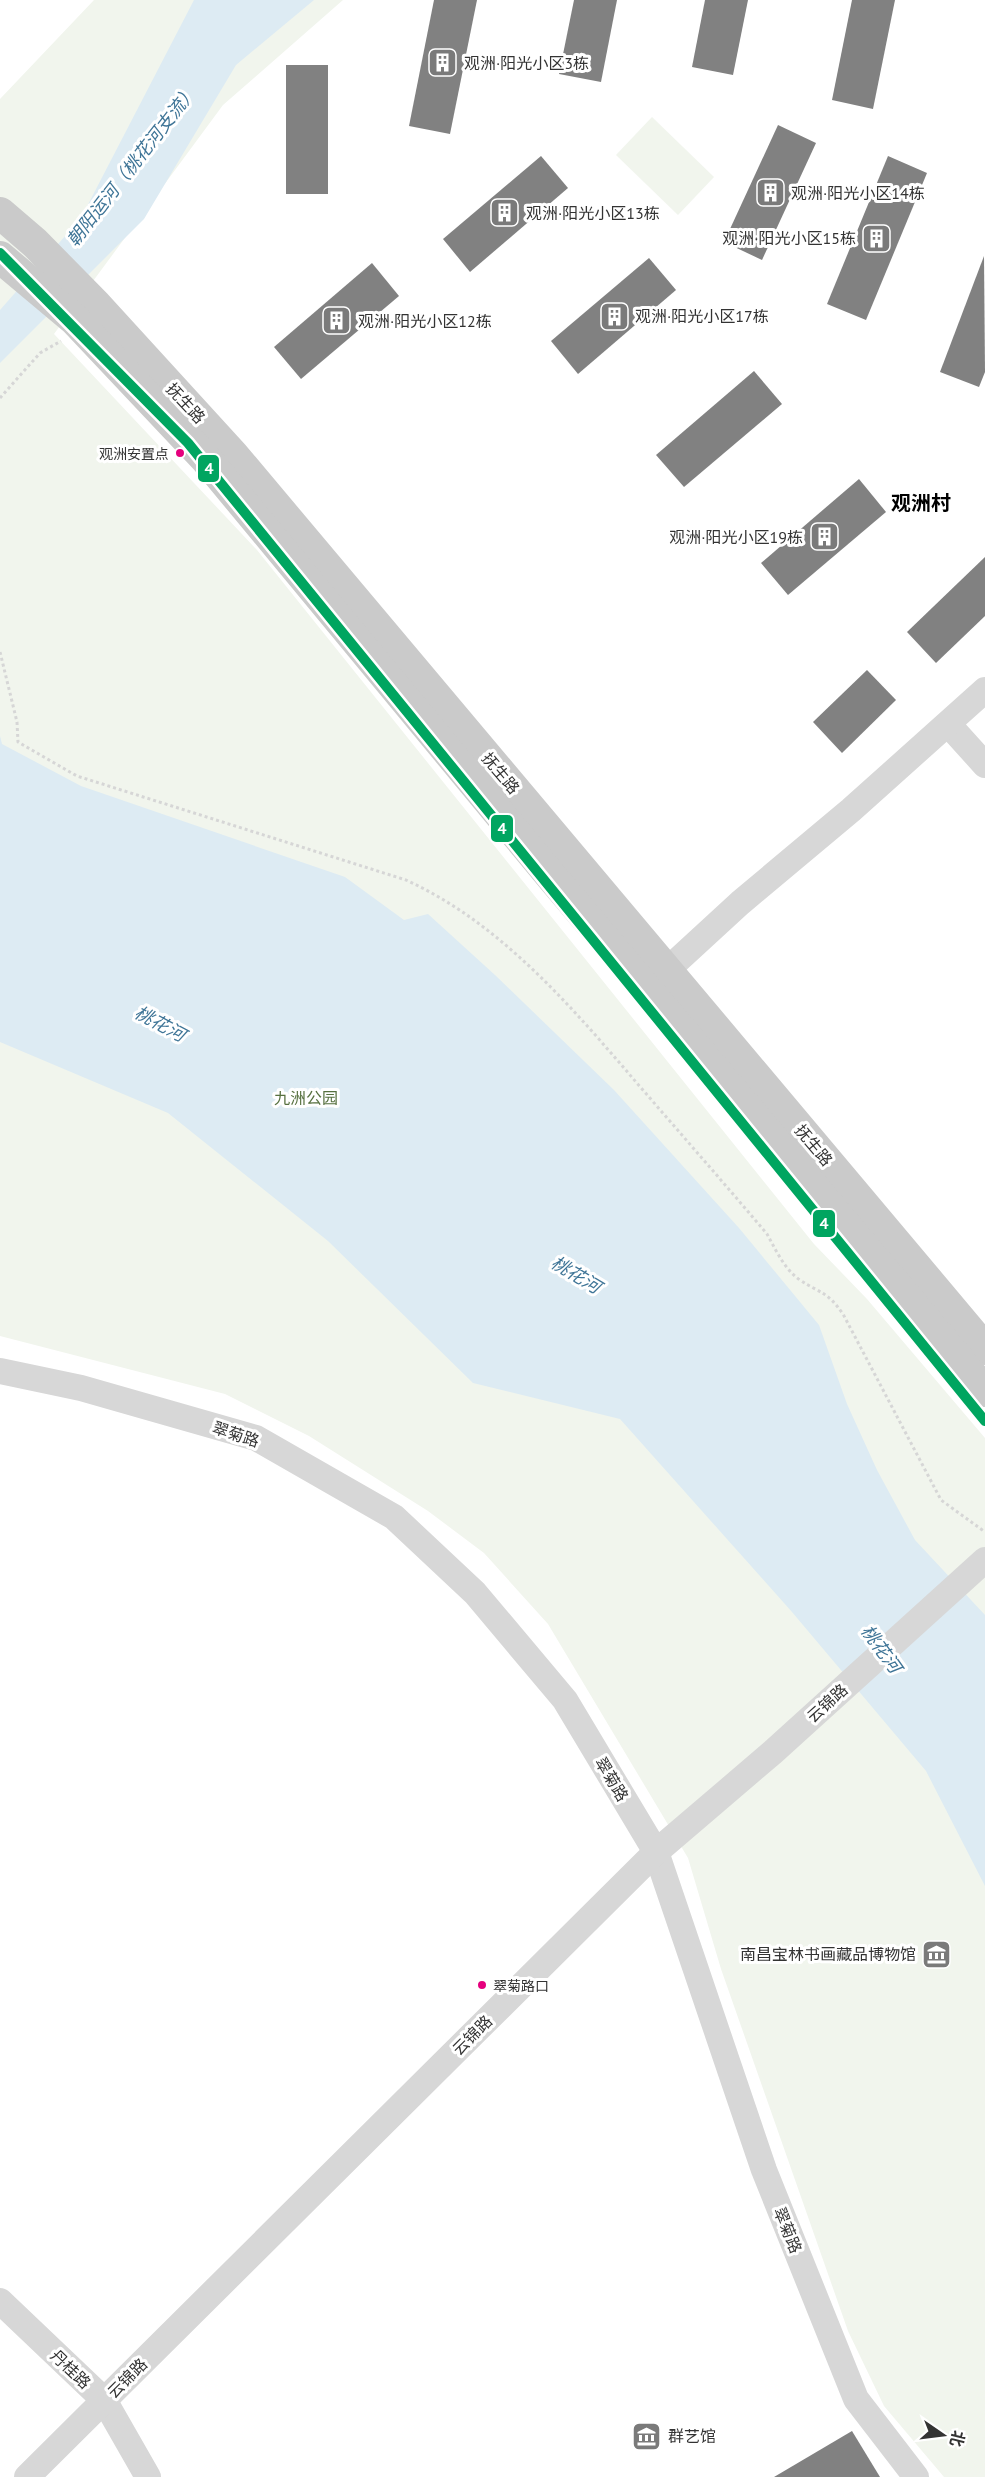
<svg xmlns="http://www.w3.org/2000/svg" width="985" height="2477" viewBox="0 0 985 2477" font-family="'PT Sans','Noto Sans SC',sans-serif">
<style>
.green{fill:#f1f5ed}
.water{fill:#ddebf3}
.building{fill:#818181}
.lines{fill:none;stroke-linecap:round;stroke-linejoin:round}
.path{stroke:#d6d6d6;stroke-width:3;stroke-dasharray:3 3;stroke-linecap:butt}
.minor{stroke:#d7d7d7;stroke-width:26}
.major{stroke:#cacaca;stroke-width:32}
.metro-1-casing{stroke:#fff;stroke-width:15}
.metro-1{stroke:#00a560;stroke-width:10}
.bus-dot{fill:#e5007d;stroke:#fff;stroke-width:2}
.labels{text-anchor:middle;stroke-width:6;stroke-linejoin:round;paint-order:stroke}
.bus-label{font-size:14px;fill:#333;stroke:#fff;text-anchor:end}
.poi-label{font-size:16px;fill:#333;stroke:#fff;text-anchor:start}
.street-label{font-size:16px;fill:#333;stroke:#fff}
.park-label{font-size:16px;fill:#56703f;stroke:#fff}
.water-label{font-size:18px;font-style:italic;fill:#3f7597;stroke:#fff}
.quarter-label{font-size:20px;font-weight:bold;fill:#000;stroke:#fff}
.line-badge{stroke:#fff;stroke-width:2}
.badge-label{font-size:16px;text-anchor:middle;font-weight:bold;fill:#fff}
</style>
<rect width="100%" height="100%" fill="#fff"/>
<!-- green -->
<g class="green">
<polygon points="94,0 343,0 223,105 54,334 257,550 814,1244 867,1299 985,1438 985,2477 944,2477 884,2406 848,2331 721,1969 688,1858 548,1624 484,1553 428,1511 309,1436 225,1394 0,1336 0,99"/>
<polygon points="652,117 714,177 678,215 616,155"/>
</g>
<!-- water -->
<g class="water">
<polygon points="194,0 314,0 236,65 144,219 0,363 0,310 81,218"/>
<polygon points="0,736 2,744 81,786 345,877 404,920 428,914 495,975 614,1090 739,1228 819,1325 847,1404 877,1470 915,1540 985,1615 985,1886 926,1771 792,1612 620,1419 473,1383 328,1241 168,1113 0,1042"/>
</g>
<!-- building -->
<g class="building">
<polygon points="434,0 477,0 450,134 409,126"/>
<polygon points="574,0 617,0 601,82 559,74"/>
<polygon points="705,0 748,0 733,75 692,67"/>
<polygon points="852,0 895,0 873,109 832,100"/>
<rect x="286" y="65" width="42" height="129"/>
<polygon points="778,125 816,143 762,260 724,242"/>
<polygon points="541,156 568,188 470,272 443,239"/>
<polygon points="888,156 927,173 866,320 827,304"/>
<polygon points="984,256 985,372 979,387 940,372"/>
<polygon points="649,258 676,290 578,374 551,341"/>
<polygon points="372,263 399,296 301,379 274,347"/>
<polygon points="754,371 782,404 684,487 656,455"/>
<polygon points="859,479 886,512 788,595 761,563"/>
<polygon points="985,557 985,616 936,663 907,632"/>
<polygon points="867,670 896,700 842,753 813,722"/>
<polygon points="852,2431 880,2477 774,2477"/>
</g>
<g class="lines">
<!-- path -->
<g class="path">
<polyline points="0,398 40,353 61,341"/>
<path d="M0 652 17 722 18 742 77 776 406 880C500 923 570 1005 636 1082 680 1133 724 1183 767 1234 776 1250 784 1269 800 1280 821 1294 827 1291 843 1314L941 1500 985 1532"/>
</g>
<!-- minor -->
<g class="minor">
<polyline points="948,724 985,765"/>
<polyline points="653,983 740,903 851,810 985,690"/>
<polyline points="0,1371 81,1388 256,1438 394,1517 475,1593 565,1700 656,1852 764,2170 856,2399 916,2477"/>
<polyline points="0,2301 104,2400 148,2477"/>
<polyline points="27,2477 656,1852 773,1752 985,1560"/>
</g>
<!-- major -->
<g class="major">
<polyline points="0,213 35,243 96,305 233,455 985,1349"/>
<polyline points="0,257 75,320 206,459 551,876 985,1391"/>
</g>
<defs>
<polyline id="metro-1" points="0,253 188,443 985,1421"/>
</defs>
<!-- metro-1 casing -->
<use href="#metro-1" class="metro-1-casing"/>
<!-- metro-1 -->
<use href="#metro-1" class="metro-1"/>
</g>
<!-- icons -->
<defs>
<symbol id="building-square" viewBox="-11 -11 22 22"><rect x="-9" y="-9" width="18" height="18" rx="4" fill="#7a7a7a" stroke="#fff"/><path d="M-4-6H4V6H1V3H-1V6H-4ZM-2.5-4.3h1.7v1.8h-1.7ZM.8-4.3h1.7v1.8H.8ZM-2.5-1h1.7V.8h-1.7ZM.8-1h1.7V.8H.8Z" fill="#fff"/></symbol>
<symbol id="museum-square" viewBox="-11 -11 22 22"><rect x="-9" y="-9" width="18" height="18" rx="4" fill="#7a7a7a" stroke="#fff"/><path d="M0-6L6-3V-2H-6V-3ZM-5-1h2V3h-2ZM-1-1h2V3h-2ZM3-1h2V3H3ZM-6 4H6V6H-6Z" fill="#fff"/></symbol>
</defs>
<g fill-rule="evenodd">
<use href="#building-square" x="426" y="46" width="33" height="33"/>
<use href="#building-square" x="754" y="176" width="33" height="33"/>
<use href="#building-square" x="488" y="196" width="33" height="33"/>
<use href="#building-square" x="860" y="222" width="33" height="33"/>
<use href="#building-square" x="598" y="300" width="33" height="33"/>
<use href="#building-square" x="320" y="304" width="33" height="33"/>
<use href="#building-square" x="808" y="520" width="33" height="33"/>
<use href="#museum-square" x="920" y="1938" width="33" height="33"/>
<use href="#museum-square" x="630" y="2420" width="33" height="33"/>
</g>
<!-- markers -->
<g class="bus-dot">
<circle cx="180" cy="453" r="5"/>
<circle cx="482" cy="1985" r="5"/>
</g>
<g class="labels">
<!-- bus labels -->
<g class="bus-label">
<text x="169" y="459">观洲安置点</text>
<text x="493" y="1991" text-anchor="start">翠菊路口</text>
</g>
<!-- poi labels -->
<g class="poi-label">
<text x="464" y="69">观洲·阳光小区3栋</text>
<text x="791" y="199">观洲·阳光小区14栋</text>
<text x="526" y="219">观洲·阳光小区13栋</text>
<text x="856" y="244" text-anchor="end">观洲·阳光小区15栋</text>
<text x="635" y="322">观洲·阳光小区17栋</text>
<text x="358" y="327">观洲·阳光小区12栋</text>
<text x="803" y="543" text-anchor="end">观洲·阳光小区19栋</text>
<text x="916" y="1960" text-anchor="end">南昌宝林书画藏品博物馆</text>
<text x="668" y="2442">群艺馆</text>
</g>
<!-- street labels -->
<g class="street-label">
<text transform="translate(186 403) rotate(47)" y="6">抚生路</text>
<text transform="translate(501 773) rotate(50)" y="6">抚生路</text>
<text transform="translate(814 1145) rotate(50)" y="6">抚生路</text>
<text transform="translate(236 1434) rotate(18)" y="6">翠菊路</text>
<text transform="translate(827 1703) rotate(-42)" y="6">云锦路</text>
<text transform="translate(612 1779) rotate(59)" y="6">翠菊路</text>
<text transform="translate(472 2035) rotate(-45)" y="6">云锦路</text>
<text transform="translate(788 2230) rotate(68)" y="6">翠菊路</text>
<text transform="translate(71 2369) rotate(44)" y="6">丹桂路</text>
<text transform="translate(127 2378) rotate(-45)" y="6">云锦路</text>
</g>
<!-- park labels -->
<g class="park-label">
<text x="306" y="1104">九洲公园</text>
</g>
<!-- water labels -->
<g class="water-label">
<text transform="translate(132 166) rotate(-52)" y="6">朝阳运河（桃花河支流）</text>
<text transform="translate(160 1024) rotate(28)" y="6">桃花河</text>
<text transform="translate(576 1275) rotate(31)" y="6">桃花河</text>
<text transform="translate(881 1649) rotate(54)" y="6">桃花河</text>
</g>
<!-- quarter labels -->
<g class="quarter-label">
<text x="921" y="510">观洲村</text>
</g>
</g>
<g class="line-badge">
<rect x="197" y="454" width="23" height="29" rx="6" fill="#00a560"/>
<rect x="490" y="814" width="24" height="29" rx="6" fill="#00a560"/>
<rect x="812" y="1209" width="24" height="29" rx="6" fill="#00a560"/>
</g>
<g class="badge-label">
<text x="209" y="474">4</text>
<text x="502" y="834">4</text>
<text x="824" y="1229">4</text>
</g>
<!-- north arrow -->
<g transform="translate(943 2435) rotate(104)" stroke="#ffffff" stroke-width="4.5" paint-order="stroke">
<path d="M0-4.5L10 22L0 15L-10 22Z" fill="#333333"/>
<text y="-9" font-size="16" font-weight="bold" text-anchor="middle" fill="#333333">北</text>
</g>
</svg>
